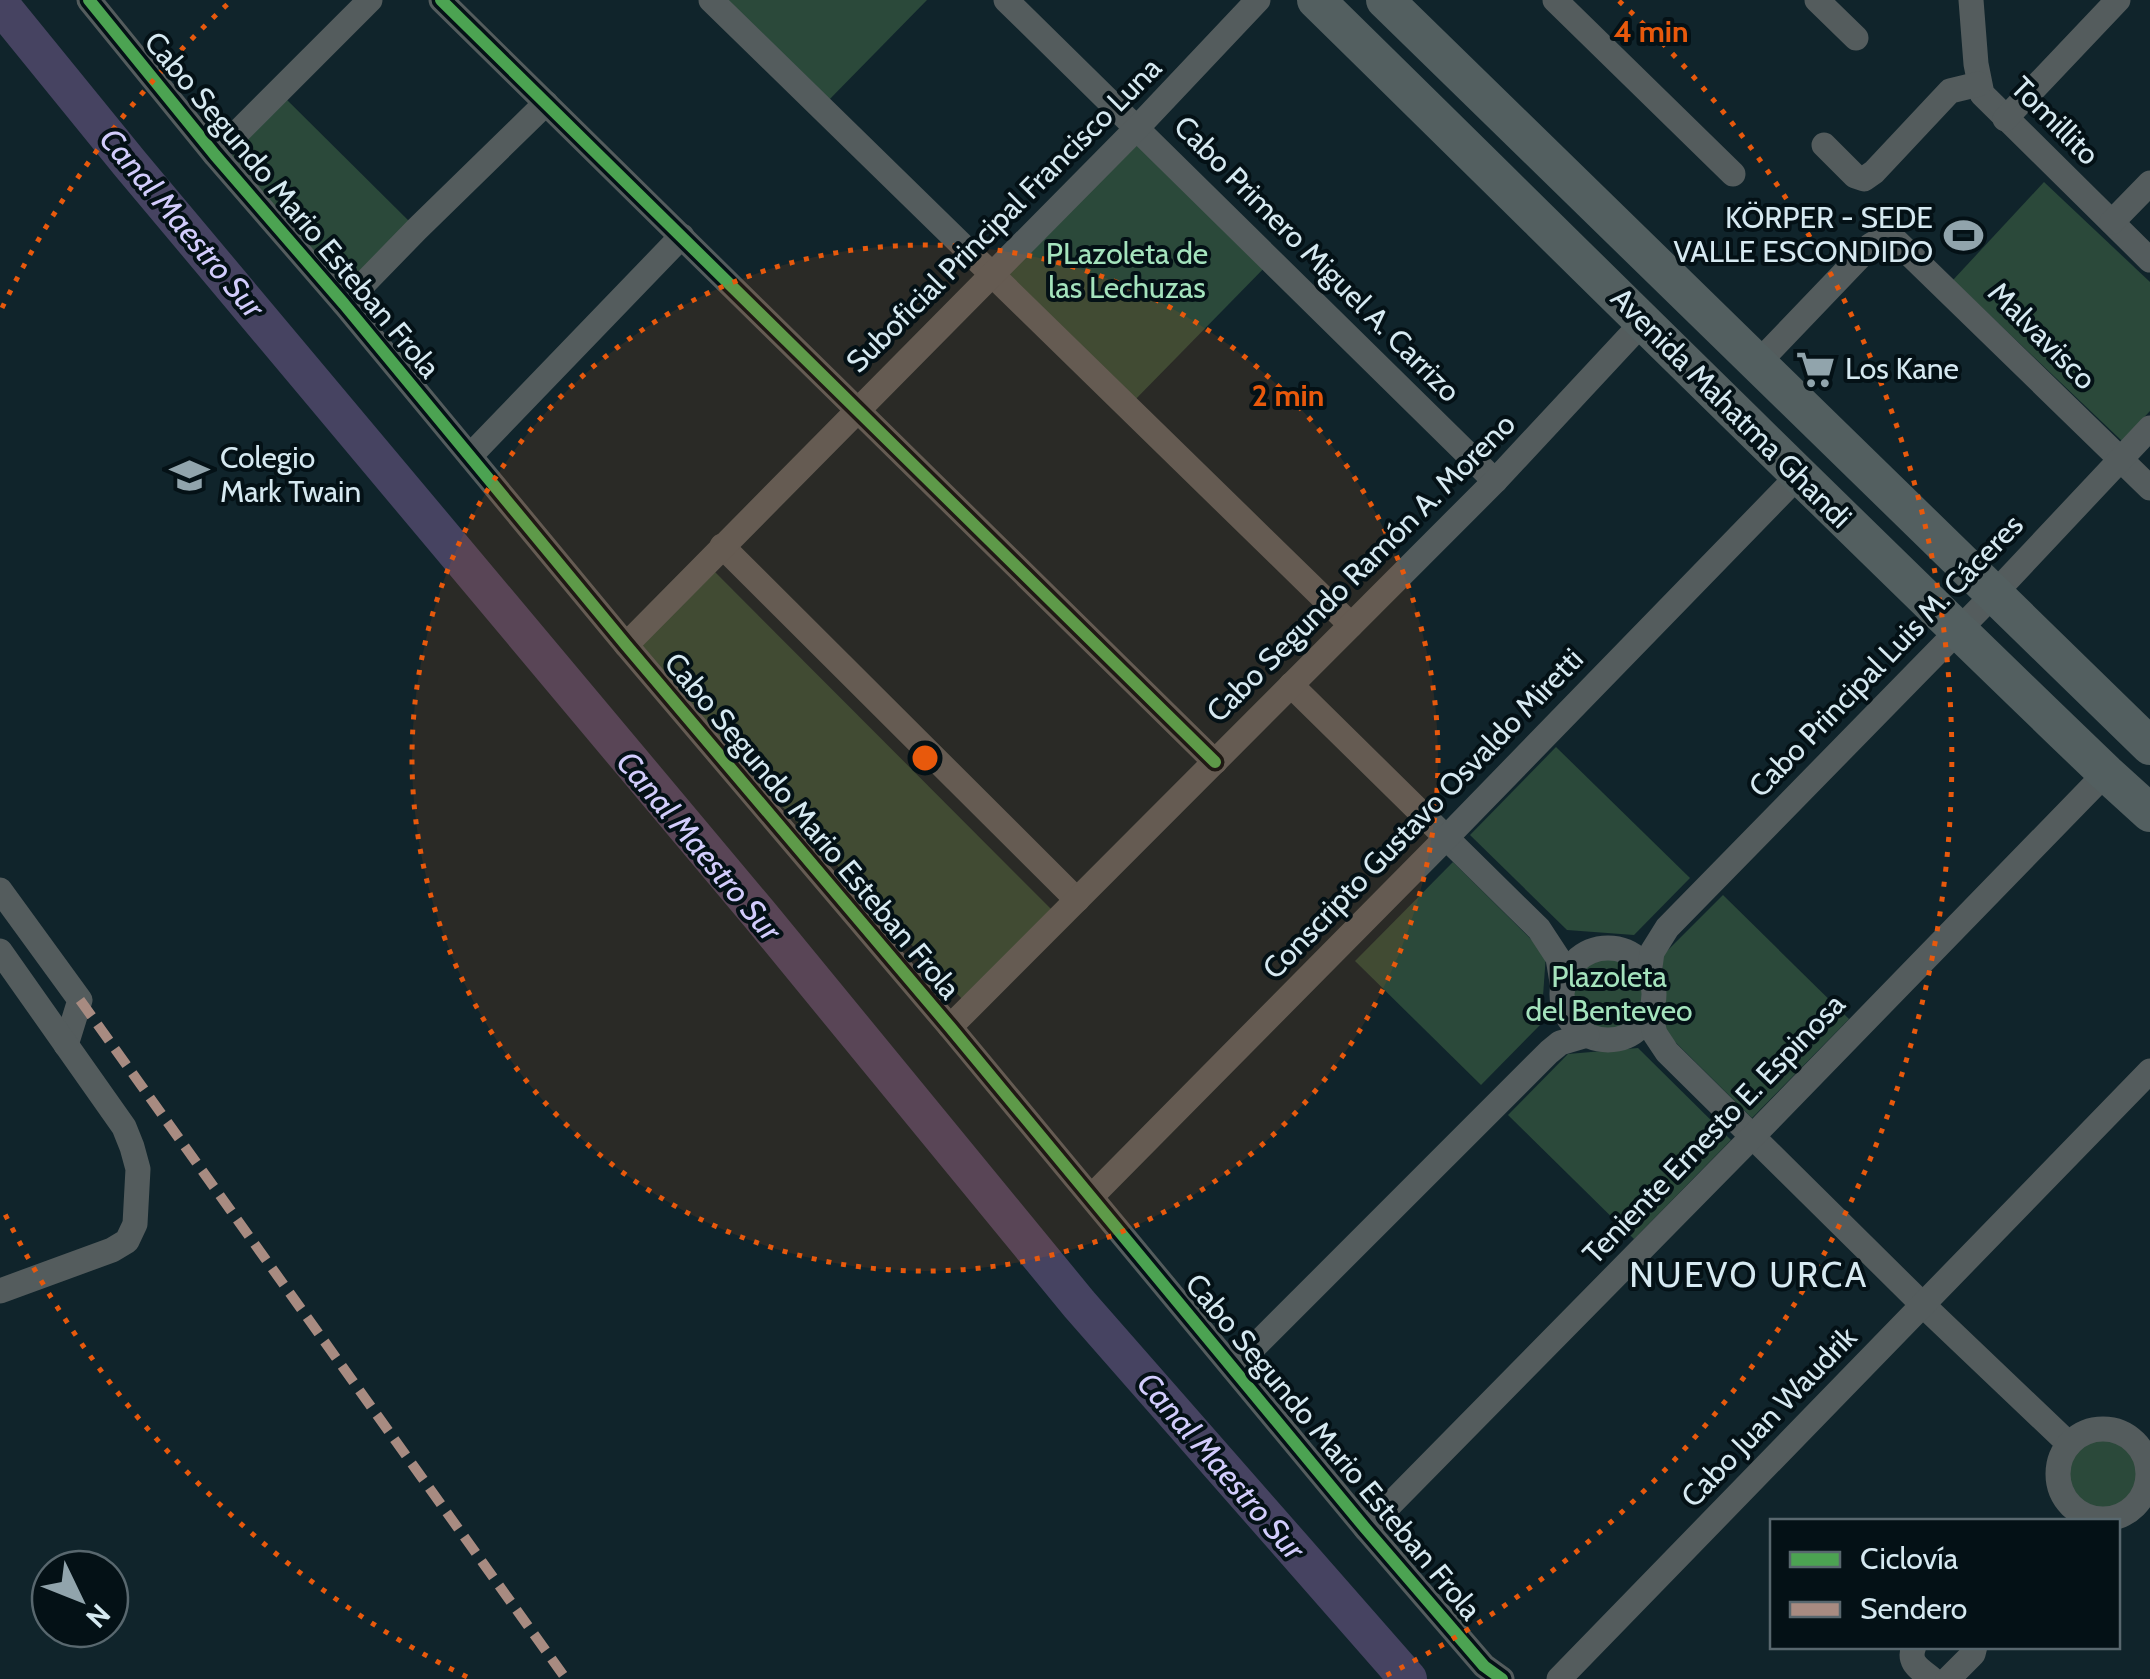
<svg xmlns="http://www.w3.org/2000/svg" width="2150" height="1679" viewBox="0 0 2150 1679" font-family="Cabin,sans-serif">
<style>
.park{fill:#2b493a}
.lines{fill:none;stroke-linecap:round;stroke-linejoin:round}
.river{stroke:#464361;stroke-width:38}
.minor{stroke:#545c5d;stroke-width:25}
.secondary{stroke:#535f60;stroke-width:38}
.quiet{stroke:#a88b81;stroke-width:10;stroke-dasharray:20 10;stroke-linecap:butt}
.cycleway-casing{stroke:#041116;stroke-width:19}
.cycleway{stroke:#4ca352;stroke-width:12}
.ring{fill:none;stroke:#e8590c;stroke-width:5;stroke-dasharray:5 10}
.labels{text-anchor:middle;stroke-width:8;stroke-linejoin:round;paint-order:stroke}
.street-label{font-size:30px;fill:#d6e9f1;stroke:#041116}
.poi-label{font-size:30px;fill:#d6e9f1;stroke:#041116;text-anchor:start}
.park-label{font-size:30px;fill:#a4e3bd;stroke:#041116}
.water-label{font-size:32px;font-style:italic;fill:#d2ccfc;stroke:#041116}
.quarter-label{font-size:35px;letter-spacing:2.5px;fill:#d6e9f1;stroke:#041116}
.centre{fill:#e8590c;stroke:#041116;stroke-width:5}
.ring-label{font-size:30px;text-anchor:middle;font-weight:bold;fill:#e8590c;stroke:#041116;stroke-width:8;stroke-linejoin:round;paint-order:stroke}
</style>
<rect width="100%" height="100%" fill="#10242b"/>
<!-- park -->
<g class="park">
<polygon points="717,0 927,0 824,105"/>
<polygon points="278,91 417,229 344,304 215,155"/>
<polygon points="1138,127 1272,260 1129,406 991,273"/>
<polygon points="2044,182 2150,282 2150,411 2122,441 1953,280"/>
<polygon points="715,572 1051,909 962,999 636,650"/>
<polygon points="1556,747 1690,878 1634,935 1567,930 1470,835"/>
<polygon points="1453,862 1546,954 1541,1024 1481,1085 1355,961"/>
<polygon points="1723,895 1849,1019 1752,1118 1659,1026 1663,955"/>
<circle cx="1609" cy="995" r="44"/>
<polygon points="1638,1048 1731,1140 1634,1239 1508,1115 1568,1054"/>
<circle cx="2103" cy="1475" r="45"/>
</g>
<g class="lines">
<!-- river -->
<polyline class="river" points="0,4 131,165 759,914 1079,1304 1408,1679"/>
<!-- minor -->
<g class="minor">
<polyline points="89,0 215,155 344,304 626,645 950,1027 1366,1529 1484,1666 1502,1679"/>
<polyline points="441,0 1215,762"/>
<polyline points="711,0 1351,625"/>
<polyline points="1006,0 1495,481"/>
<polyline points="1555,0 1733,174"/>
<polyline points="1817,0 1856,38"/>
<polyline points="1971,0 1976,64 1982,94 2150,260"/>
<polyline points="2005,119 2118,0"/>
<polyline points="1824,145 1855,176 1864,179 1874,172 1950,91 1979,84"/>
<polyline points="215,155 370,0"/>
<polyline points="2112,222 2150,183"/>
<polyline points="344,304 417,229 546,103"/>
<polyline points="1758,363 1871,245 1885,237 1893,238 2150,488"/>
<polyline points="470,456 682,236"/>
<polyline points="722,546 1077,900"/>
<polyline points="626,645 1138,127 1258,0"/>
<polyline points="1291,685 1539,929 1558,958 1563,988"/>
<polyline points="0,890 80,1000 66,1045"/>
<circle cx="1608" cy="994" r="46"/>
<polyline points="0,951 124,1127 132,1147 138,1169 135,1224 127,1241 112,1250 0,1291"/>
<polyline points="1649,975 1652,952 1667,928 1994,594 2150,428"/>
<polyline points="1650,1012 1655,1034 1667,1052 1923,1305 2069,1444"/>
<polyline points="950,1027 1495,481 1644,321"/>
<polyline points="1092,1196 1446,838 1798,476"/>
<polyline points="1233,1368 1549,1052 1560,1043 1587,1035"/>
<circle cx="2103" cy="1474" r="45"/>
<polyline points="1366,1529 1752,1137 2106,773"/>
<path d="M1914 1646C1907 1663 1920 1669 1932 1679"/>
<polyline points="1559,1679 2150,1071"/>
<polyline points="1948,1679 1973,1654 1975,1646"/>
</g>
<!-- secondary -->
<g class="secondary">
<path d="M1316 0C1579 258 1840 518 2106 773L2150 813"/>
<polyline points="1385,0 2150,746"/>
</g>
<!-- quiet -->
<polyline class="quiet" points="80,1000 566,1679"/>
<defs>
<g id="cycleway">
<polyline points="89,0 215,155 344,304 626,645 950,1027 1366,1529 1484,1666 1502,1679"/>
<polyline points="441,0 1215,762"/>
</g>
</defs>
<!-- cycleway casing -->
<use href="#cycleway" class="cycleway-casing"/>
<!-- cycleway -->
<use href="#cycleway" class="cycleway"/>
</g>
<!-- distance rings -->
<circle cx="925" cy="758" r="513" fill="#e8590c" fill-opacity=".12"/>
<g class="ring">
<circle cx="925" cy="758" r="513"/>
<path d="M467 1677A1027 1027 0 0 1 2 1208M2 308A1027 1027 0 0 1 231 1M1619 1A1027 1027 0 0 1 1383 1677"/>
</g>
<!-- icons -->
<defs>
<symbol id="stadium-bare" viewBox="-9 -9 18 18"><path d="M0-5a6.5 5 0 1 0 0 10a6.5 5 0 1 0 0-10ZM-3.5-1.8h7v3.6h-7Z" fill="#91a4ac" stroke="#041116" stroke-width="2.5" paint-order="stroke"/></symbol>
<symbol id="supermarket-bare" viewBox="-9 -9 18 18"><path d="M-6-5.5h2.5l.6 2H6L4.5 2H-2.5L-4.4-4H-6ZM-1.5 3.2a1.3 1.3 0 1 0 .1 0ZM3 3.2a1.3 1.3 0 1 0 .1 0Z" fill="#91a4ac" stroke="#041116" stroke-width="2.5" paint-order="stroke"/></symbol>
<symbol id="school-bare" viewBox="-9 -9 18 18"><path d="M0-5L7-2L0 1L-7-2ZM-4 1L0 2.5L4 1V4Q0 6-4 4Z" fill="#91a4ac" stroke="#041116" stroke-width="2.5" paint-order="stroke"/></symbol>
</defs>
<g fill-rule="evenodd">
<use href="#stadium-bare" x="1936" y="208" width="55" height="55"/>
<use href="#supermarket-bare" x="1788" y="342" width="55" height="55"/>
<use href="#school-bare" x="162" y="448" width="55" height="55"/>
</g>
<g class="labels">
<!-- street labels -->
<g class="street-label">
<text transform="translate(2055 121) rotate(45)" y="10">Tomillito</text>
<text transform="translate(292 205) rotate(50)" y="10">Cabo Segundo Mario Esteban Frola</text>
<text transform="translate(1004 215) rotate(-45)" y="10">Suboficial Principal Francisco Luna</text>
<text transform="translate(1317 259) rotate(45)" y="10">Cabo Primero Miguel A. Carrizo</text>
<text transform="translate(2042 336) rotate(45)" y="10">Malvavisco</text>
<text transform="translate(1731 408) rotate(45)" y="10">Avenida Mahatma Ghandi</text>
<text transform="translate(1361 568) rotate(-45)" y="10">Cabo Segundo Ramón A. Moreno</text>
<text transform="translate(1886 656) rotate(-46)" y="10">Cabo Principal Luis M. Cáceres</text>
<text transform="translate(1423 814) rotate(-46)" y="10">Conscripto Gustavo Osvaldo Miretti</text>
<text transform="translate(812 826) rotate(50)" y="10">Cabo Segundo Mario Esteban Frola</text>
<text transform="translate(1714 1129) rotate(-46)" y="10">Teniente Ernesto E. Espinosa</text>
<text transform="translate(1769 1417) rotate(-46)" y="10">Cabo Juan Waudrik</text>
<text transform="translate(1333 1447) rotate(50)" y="10">Cabo Segundo Mario Esteban Frola</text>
</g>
<!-- poi labels -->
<g class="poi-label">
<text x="1933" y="228" text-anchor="end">KÖRPER - SEDE<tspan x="1933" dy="34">VALLE ESCONDIDO</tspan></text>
<text x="1845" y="379">Los Kane</text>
<text x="220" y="468">Colegio<tspan x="220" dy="34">Mark Twain</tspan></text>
</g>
<!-- park labels -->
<g class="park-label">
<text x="1127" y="264">PLazoleta de<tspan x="1127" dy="34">las Lechuzas</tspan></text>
<text x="1609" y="987">Plazoleta<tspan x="1609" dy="34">del Benteveo</tspan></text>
</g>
<!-- water labels -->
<g class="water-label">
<text transform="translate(182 223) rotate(50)" y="11">Canal Maestro Sur</text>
<text transform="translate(699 846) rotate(50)" y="11">Canal Maestro Sur</text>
<text transform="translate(1221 1466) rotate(49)" y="11">Canal Maestro Sur</text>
</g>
<!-- quarter labels -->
<g class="quarter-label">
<text x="1749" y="1287">NUEVO URCA</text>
</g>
</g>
<circle cx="925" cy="758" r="15" class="centre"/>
<g class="ring-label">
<text x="1651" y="42">4 min</text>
<text x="1288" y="406">2 min</text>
</g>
<!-- legend -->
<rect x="1770" y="1519" width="350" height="130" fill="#041116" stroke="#58676e" stroke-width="2.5"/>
<rect x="1790" y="1552" width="50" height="15" fill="#4ca352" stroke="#58676e" stroke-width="2.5"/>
<text x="1860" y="1569" font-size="30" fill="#d6e9f1">Ciclovía</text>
<rect x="1790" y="1602" width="50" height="15" fill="#a88b81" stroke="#58676e" stroke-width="2.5"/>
<text x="1860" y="1619" font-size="30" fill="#d6e9f1">Sendero</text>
<!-- north arrow -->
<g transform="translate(80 1599) rotate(133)"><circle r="48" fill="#041116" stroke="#58676e" stroke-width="2.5"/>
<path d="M0-8L18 38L0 25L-18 38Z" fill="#91a4ac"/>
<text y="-15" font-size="28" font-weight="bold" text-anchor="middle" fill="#d6e9f1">N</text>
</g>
</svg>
